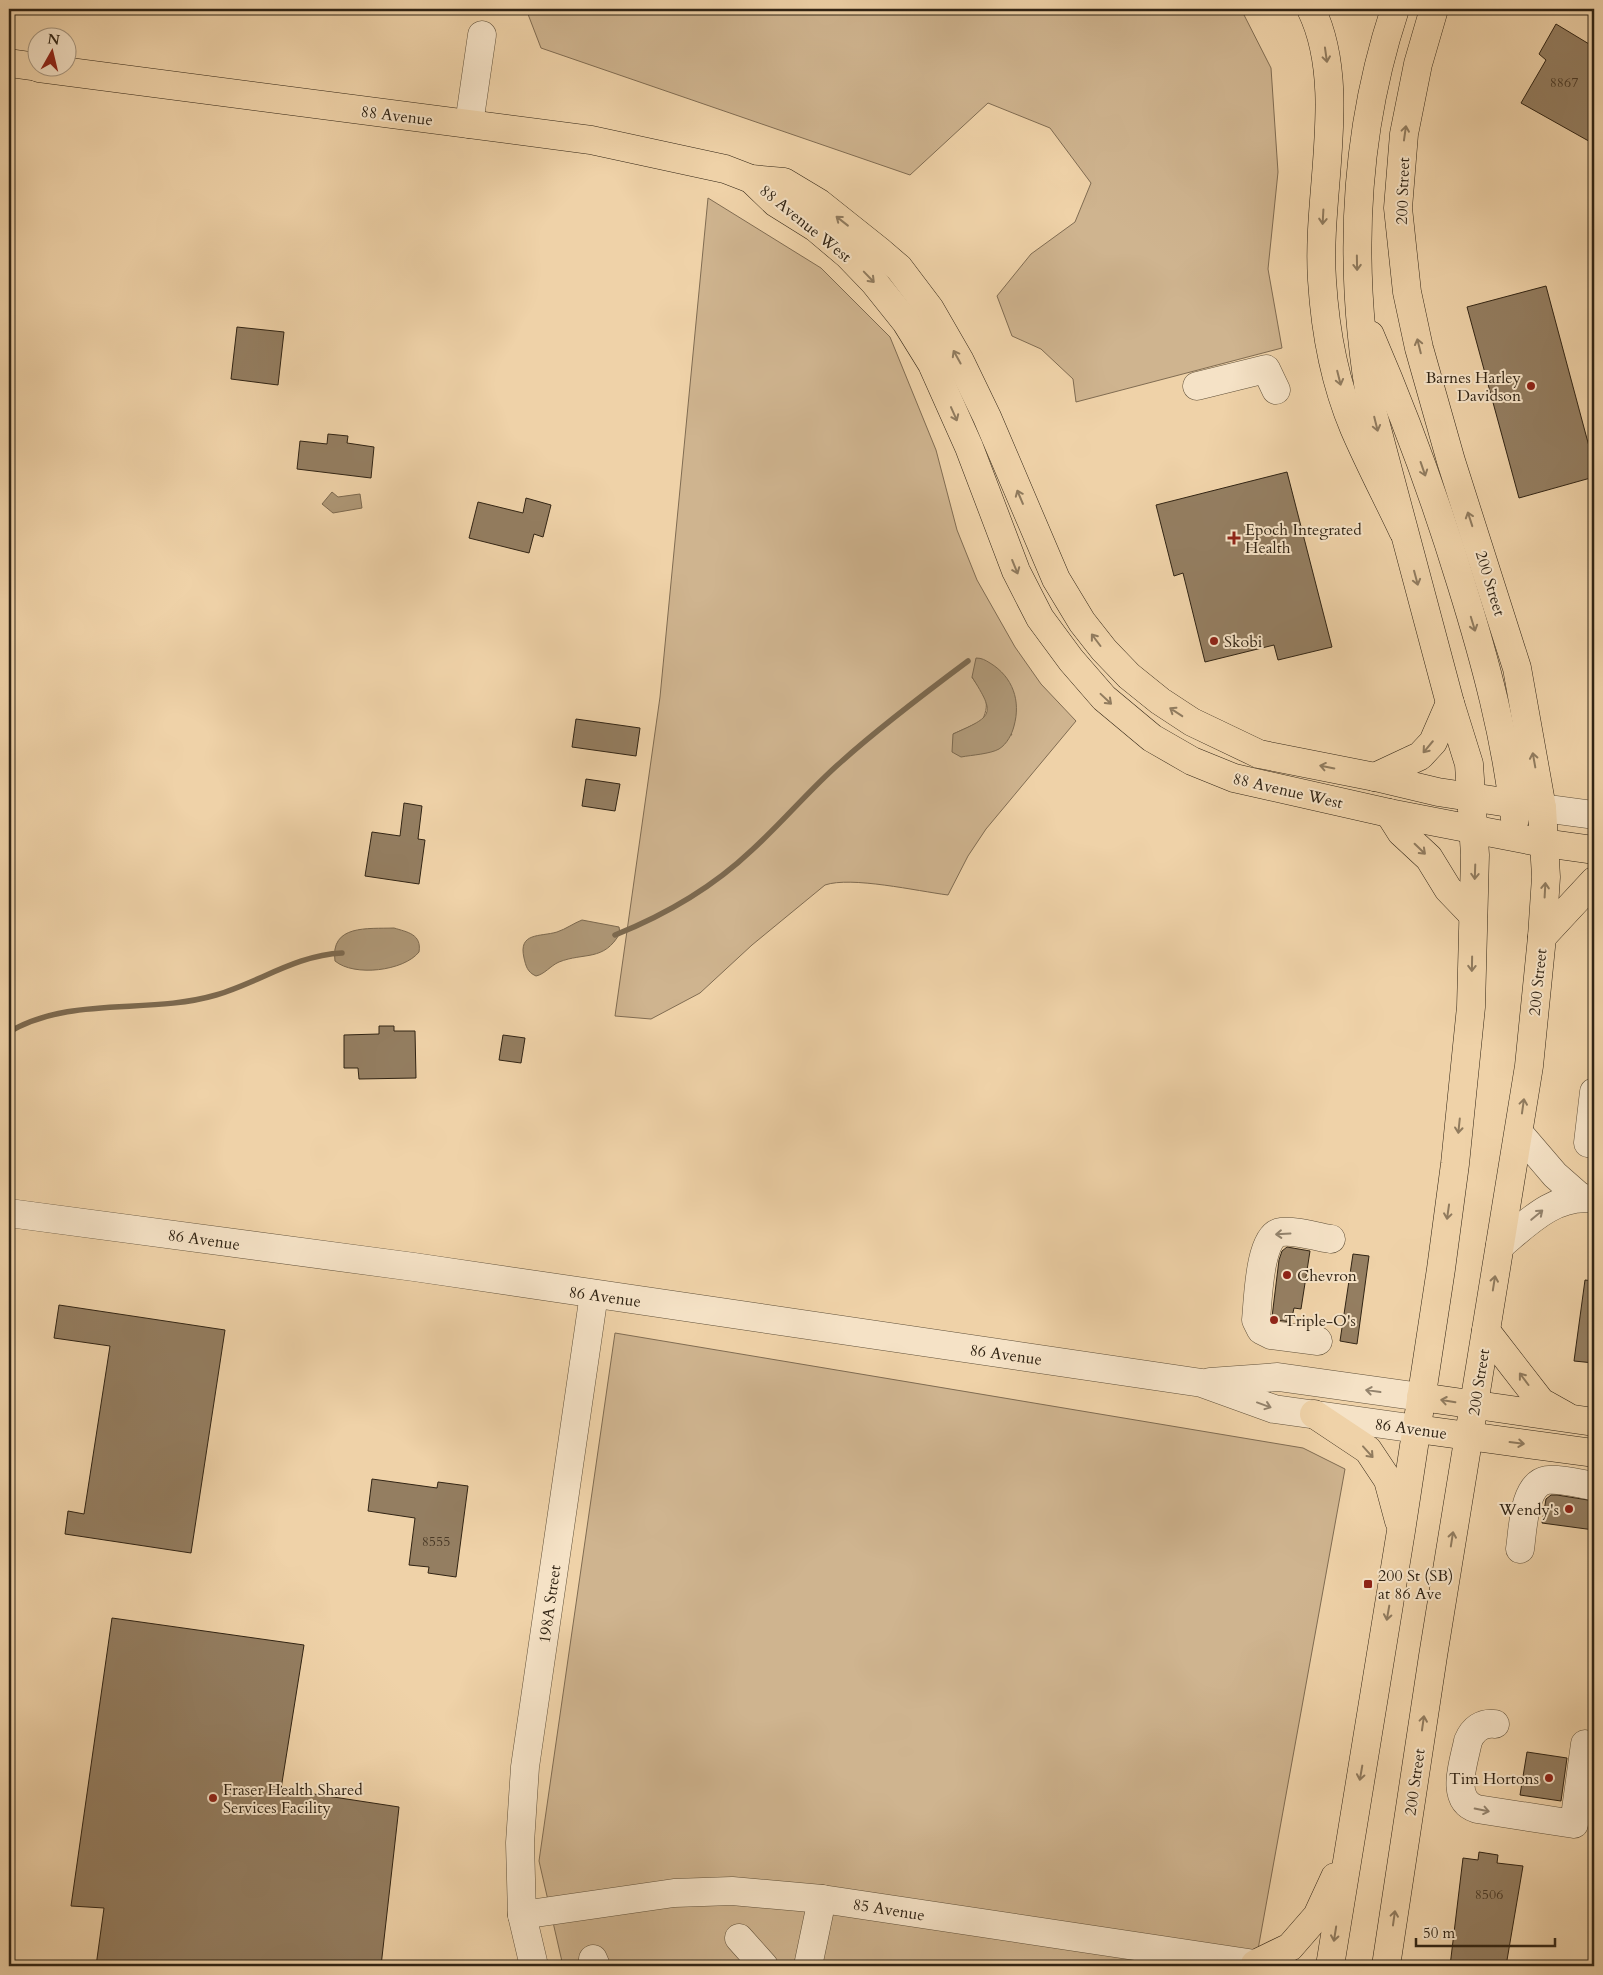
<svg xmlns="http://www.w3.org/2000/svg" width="1603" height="1975" viewBox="0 0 1603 1975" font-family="Cardo,serif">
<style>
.green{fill:#cfb48f;stroke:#806c52;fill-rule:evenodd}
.water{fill:#ae9776;stroke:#7c694f}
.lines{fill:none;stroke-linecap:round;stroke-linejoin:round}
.stream{stroke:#7c694f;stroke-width:5.5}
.building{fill:#947e61;stroke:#312414}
.minor-casing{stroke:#605039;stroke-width:29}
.major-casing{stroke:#312414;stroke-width:29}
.highway-casing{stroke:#312414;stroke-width:29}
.minor{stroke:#f5e2c6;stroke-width:28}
.major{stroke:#efd2a8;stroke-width:28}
.highway{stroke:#efd2a8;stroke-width:28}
.oneway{stroke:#907b5e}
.oneway2{stroke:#93836d}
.poi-dot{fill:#8f2418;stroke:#f5e2c6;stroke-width:2}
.labels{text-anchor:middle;stroke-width:4;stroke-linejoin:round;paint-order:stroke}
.number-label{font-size:14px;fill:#4a3a27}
.street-label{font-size:16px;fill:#312414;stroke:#f5e2c6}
.poi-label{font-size:16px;fill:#312414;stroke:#f5e2c6;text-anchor:start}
</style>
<rect width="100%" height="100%" fill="#efd2a8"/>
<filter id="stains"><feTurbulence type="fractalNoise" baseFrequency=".004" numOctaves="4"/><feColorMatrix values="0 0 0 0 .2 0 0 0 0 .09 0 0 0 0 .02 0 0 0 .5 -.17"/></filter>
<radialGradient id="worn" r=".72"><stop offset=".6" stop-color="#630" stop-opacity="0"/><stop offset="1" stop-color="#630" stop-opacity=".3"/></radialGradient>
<!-- green -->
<g class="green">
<polygon points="526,9 1241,9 1271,68 1278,172 1268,269 1282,348 1076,402 1073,379 1041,349 1012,336 997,296 1031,254 1075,222 1091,183 1050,128 988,103 910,175 541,48"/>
<path d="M708 198 821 268 890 337 936 450 957 530 977 580 1015 647 1041 684 1076 721 986 829 968 856 948 895C917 891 851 876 825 885L752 945 700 993 651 1019 615 1016 660 697ZM972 677 1012 735 953 734 982 721C992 700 983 694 972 677Z"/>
<polygon points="615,1333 1303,1448 1345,1469 1255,1966 563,1966 539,1861"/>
</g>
<!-- water -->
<g class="water">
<polygon points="332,492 338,497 360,494 362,508 333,513 322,504"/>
<path d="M976 658C982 658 985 660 990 663 1013 677 1021 701 1014 726 1012 734 1007 744 999 749 990 754 972 755 961 757L952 752 953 734C993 716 996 715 972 677Z"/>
<path d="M582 920 619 927 620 933C604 962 584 952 559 962 550 966 545 974 536 976 527 972 526 966 524 958 518 932 540 937 557 932 566 929 574 923 582 920Z"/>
<path d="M394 928C407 932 422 934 419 952 404 971 354 977 335 961 330 924 368 929 394 928Z"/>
</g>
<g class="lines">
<!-- stream -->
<g class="stream">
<path d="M615 935C665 915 713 887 752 850 783 822 810 789 841 762 881 726 925 693 968 661"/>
<path d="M9 1032C72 995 148 1015 216 995 258 983 296 955 342 953"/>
</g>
</g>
<!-- building -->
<g class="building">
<polygon points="1556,24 1594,47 1594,144 1521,103 1546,60 1539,54"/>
<polygon points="1546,286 1594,465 1594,477 1519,498 1467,307"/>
<polygon points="237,327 284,332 278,385 231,379"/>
<polygon points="328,434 348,436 347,443 374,447 371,478 297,469 300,441 327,444"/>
<polygon points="1287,472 1332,647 1278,660 1274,645 1205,662 1183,573 1174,576 1156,505"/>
<polygon points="526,498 551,505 543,537 534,534 529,553 469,538 478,502 523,513"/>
<polygon points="576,719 640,728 636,756 572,747"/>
<polygon points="586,779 620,784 615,811 582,806"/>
<polygon points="404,803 422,806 418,839 425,840 419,884 365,876 372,832 400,836"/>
<polygon points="379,1026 394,1026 394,1031 415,1031 416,1078 359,1079 358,1068 344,1068 344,1035 379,1034"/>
<polygon points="503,1035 525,1038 521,1063 499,1060"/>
<polygon points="1287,1247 1310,1251 1301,1309 1294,1308 1291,1322 1276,1320 1272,1317 1279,1260 1282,1251"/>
<polygon points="1353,1254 1369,1256 1357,1344 1340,1341"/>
<polygon points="1585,1280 1594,1281 1594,1363 1574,1361"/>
<polygon points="59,1305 225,1330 191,1553 65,1534 68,1511 84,1514 110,1346 54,1338"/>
<polygon points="372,1479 437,1488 438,1482 468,1486 456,1577 428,1573 429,1567 409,1565 415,1518 368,1511"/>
<polygon points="1557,1495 1594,1501 1594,1530 1542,1523 1546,1499 1551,1495"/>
<polygon points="112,1618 304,1645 281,1789 399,1807 381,1966 96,1966 104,1908 71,1906"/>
<polygon points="1527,1752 1567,1758 1561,1801 1520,1795"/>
<polygon points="1479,1852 1498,1855 1497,1863 1523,1866 1506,1966 1450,1966 1463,1858 1478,1860"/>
</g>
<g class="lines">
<defs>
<g id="minor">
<polyline points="469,124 482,35"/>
<polyline points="1197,386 1266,369 1276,390"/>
<polyline points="1542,808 1594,815"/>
<polyline points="1519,1133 1555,1175 1580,1197"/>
<polyline points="1588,1143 1594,1092"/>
<polyline points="9,1213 414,1267 1202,1383 1274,1409 1417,1429"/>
<path d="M1500 1246C1527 1223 1556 1193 1594 1199"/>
<path d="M1318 1341 1271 1335 1261 1330 1256 1320C1258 1302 1259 1234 1281 1232 1297 1230 1316 1237 1331 1239"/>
<polyline points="1210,1382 1278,1377 1421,1397"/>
<path d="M1520 1549C1523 1530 1523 1484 1547 1480 1561 1478 1580 1484 1594 1486"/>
<path d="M1495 1724C1482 1722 1473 1729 1468 1741 1464 1762 1449 1800 1477 1809L1574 1824 1585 1744"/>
<polyline points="522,1915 674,1893 732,1891 822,1899 1255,1964"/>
<polyline points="739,1938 764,1966"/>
<polyline points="593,1959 596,1966"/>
<polyline points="534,1966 522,1915 520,1843 525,1767 594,1294"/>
<polyline points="808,1966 822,1899"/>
</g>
<g id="major">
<polyline points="9,63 38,67"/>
<polyline points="39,68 591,140 725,169 751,179 784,182 819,203 878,250 899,268 930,309 960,361 987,417 1056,579 1082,622 1104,650 1129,676 1160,701 1192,722 1259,754 1375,777 1438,792 1542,808"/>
<polyline points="751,179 776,203 816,228 848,255 874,282 906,322 932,364 969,447 1016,571 1040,618 1071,660 1104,698 1152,738 1192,761 1234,778 1389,813 1544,843 1594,850"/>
<path d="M1370 335C1405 416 1435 498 1461 583 1485 660 1506 738 1515 819"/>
<polyline points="1375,777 1420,756 1433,742 1450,703"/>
<polyline points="1389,813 1401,832 1429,858 1448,889 1473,915"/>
<polyline points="1542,937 1594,881"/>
<polyline points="1486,1331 1541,1402 1566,1416"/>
<polyline points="1421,1397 1594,1422"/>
<polyline points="1314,1414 1368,1450 1388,1480 1399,1521"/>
<polyline points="1417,1429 1594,1453"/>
<polyline points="1259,1966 1255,1964 1290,1947 1317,1916 1335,1877"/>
<path d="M1330 1966 1401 1531 1441 1269 1455 1164 1471 1007 1475 855 1469 764 1450 703 1373 414C1348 277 1351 142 1395 9"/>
<polyline points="1386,1966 1433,1656 1529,1066 1542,937 1546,877 1542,808 1517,668 1451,461 1419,348 1407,292 1398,208 1404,134 1418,64 1434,9"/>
</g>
<path id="highway" d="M1311 9C1349 87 1316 194 1322 280 1325 329 1335 383 1354 428 1369 463 1387 497 1403 531"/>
</defs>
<!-- minor casing -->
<use href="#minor" class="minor-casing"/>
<!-- major casing -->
<use href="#major" class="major-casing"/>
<!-- highway casing -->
<use href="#highway" class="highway-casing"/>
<!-- minor -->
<use href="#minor" class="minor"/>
<!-- major -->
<use href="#major" class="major"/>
<!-- highway -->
<use href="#highway" class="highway"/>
</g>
<!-- one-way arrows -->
<defs><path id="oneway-shaft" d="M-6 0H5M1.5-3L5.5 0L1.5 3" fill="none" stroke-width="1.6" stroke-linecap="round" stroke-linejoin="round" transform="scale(1.25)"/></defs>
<g class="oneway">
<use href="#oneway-shaft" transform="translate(1326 55) rotate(82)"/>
<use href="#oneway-shaft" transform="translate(1405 133) rotate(-82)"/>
<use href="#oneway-shaft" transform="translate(1323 217) rotate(93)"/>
<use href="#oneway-shaft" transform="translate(842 221) rotate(-142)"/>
<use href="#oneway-shaft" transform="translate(1357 263) rotate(89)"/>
<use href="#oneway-shaft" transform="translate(869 277) rotate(46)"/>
<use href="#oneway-shaft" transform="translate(1419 346) rotate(-104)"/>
<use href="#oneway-shaft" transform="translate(957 357) rotate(-119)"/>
<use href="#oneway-shaft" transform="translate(1339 378) rotate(76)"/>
<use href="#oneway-shaft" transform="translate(954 414) rotate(66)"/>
<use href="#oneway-shaft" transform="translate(1376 424) rotate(76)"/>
<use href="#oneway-shaft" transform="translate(1423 469) rotate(71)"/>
<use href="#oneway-shaft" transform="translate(1020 497) rotate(-113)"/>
<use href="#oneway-shaft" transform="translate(1470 519) rotate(-108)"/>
<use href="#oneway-shaft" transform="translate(1015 567) rotate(68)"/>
<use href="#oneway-shaft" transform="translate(1416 578) rotate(75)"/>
<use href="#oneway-shaft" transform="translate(1473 624) rotate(73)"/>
<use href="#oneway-shaft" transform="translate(1096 640) rotate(-127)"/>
<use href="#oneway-shaft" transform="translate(1106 699) rotate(43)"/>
<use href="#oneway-shaft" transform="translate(1176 712) rotate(-147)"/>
<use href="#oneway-shaft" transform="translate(1428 747) rotate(130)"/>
<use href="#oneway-shaft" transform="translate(1534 760) rotate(-100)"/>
<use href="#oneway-shaft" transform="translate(1327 767) rotate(-169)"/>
<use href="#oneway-shaft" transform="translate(1420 849) rotate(44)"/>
<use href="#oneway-shaft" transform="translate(1475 872) rotate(92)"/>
<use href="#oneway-shaft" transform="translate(1545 890) rotate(-87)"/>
<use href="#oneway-shaft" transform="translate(1472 964) rotate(91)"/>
<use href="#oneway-shaft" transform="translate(1523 1106) rotate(-82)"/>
<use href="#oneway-shaft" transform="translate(1459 1126) rotate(96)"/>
<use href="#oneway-shaft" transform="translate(1448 1212) rotate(98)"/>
<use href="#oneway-shaft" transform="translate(1494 1283) rotate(-81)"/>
<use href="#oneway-shaft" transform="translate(1524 1379) rotate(-127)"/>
<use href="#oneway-shaft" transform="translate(1448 1401) rotate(-171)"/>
<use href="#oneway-shaft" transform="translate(1517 1443) rotate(7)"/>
<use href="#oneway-shaft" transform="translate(1368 1452) rotate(48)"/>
<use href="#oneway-shaft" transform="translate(1452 1539) rotate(-81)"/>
<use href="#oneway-shaft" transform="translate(1388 1613) rotate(100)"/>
<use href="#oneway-shaft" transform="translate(1423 1723) rotate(-82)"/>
<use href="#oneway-shaft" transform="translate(1361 1773) rotate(100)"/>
<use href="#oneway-shaft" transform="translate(1394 1918) rotate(-82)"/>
<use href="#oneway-shaft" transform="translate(1335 1934) rotate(99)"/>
</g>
<g class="oneway2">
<use href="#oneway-shaft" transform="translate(1537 1215) rotate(-40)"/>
<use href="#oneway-shaft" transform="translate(1283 1234) rotate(177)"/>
<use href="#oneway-shaft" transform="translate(1373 1391) rotate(-172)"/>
<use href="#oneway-shaft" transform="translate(1264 1405) rotate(20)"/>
<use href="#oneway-shaft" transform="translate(1482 1810) rotate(11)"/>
</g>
<!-- markers -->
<g class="poi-dot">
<circle cx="1531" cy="386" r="5"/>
<path d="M1231.5 530.5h5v5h5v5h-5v5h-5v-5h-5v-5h5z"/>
<circle cx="1214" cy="641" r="5"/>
<circle cx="1287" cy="1275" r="5"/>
<circle cx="1274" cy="1320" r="5"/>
<circle cx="1569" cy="1509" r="5"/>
<rect x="1363" y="1579" width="10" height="10" rx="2.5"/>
<circle cx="1549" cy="1778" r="5"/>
<circle cx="213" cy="1798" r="5"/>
</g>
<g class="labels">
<!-- number labels -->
<g class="number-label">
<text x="1564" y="87">8867</text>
<text x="436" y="1546">8555</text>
<text x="1489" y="1899">8506</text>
</g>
<!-- street labels -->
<g class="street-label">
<text transform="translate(397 115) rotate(7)" y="6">88 Avenue</text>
<text transform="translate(1402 191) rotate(-88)" y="6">200 Street</text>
<text transform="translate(806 223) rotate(39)" y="6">88 Avenue West</text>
<text transform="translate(1491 583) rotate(73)" y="6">200 Street</text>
<text transform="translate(1288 790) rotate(13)" y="6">88 Avenue West</text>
<text transform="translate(1537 982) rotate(-84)" y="6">200 Street</text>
<text transform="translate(204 1239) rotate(8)" y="6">86 Avenue</text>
<text transform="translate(605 1296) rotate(8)" y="6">86 Avenue</text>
<text transform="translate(1006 1354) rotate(8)" y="6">86 Avenue</text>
<text transform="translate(1478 1382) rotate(-81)" y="6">200 Street</text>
<text transform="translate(1411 1428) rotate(8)" y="6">86 Avenue</text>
<text transform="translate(549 1604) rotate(-82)" y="6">198A Street</text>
<text transform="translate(1414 1782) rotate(-82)" y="6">200 Street</text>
<text transform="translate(889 1909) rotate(9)" y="6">85 Avenue</text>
</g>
<!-- poi labels -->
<g class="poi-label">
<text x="1521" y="383" text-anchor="end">Barnes Harley<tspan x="1521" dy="18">Davidson</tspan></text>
<text x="1245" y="535">Epoch Integrated<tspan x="1245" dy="18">Health</tspan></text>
<text x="1224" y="647">Skobi</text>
<text x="1297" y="1281">Chevron</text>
<text x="1284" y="1326">Triple-O's</text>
<text x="1559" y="1515" text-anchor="end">Wendy's</text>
<text x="1378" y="1581">200 St (SB)<tspan x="1378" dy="18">at 86 Ave</tspan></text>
<text x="1539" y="1784" text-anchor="end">Tim Hortons</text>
<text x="223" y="1795">Fraser Health Shared<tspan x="223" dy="18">Services Facility</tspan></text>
</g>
</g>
<!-- margin -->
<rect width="1603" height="1975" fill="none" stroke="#efd2a8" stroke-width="30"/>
<rect x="10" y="10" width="1583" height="1955" fill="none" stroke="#312414" stroke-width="2.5"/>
<rect x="15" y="15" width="1573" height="1945" fill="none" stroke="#312414"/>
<!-- north arrow -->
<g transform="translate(52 52) rotate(8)"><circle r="24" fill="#f5e2c6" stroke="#a7967f"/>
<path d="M0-4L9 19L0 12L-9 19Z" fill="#8f2418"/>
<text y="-8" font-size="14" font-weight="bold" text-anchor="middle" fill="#312414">N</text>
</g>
<!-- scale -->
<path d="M1416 1938v8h139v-8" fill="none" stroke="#312414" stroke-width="2.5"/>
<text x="1423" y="1938" font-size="15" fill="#312414" stroke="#f5e2c6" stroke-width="4" paint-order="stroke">50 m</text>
<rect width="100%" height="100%" filter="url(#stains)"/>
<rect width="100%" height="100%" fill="url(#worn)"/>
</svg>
